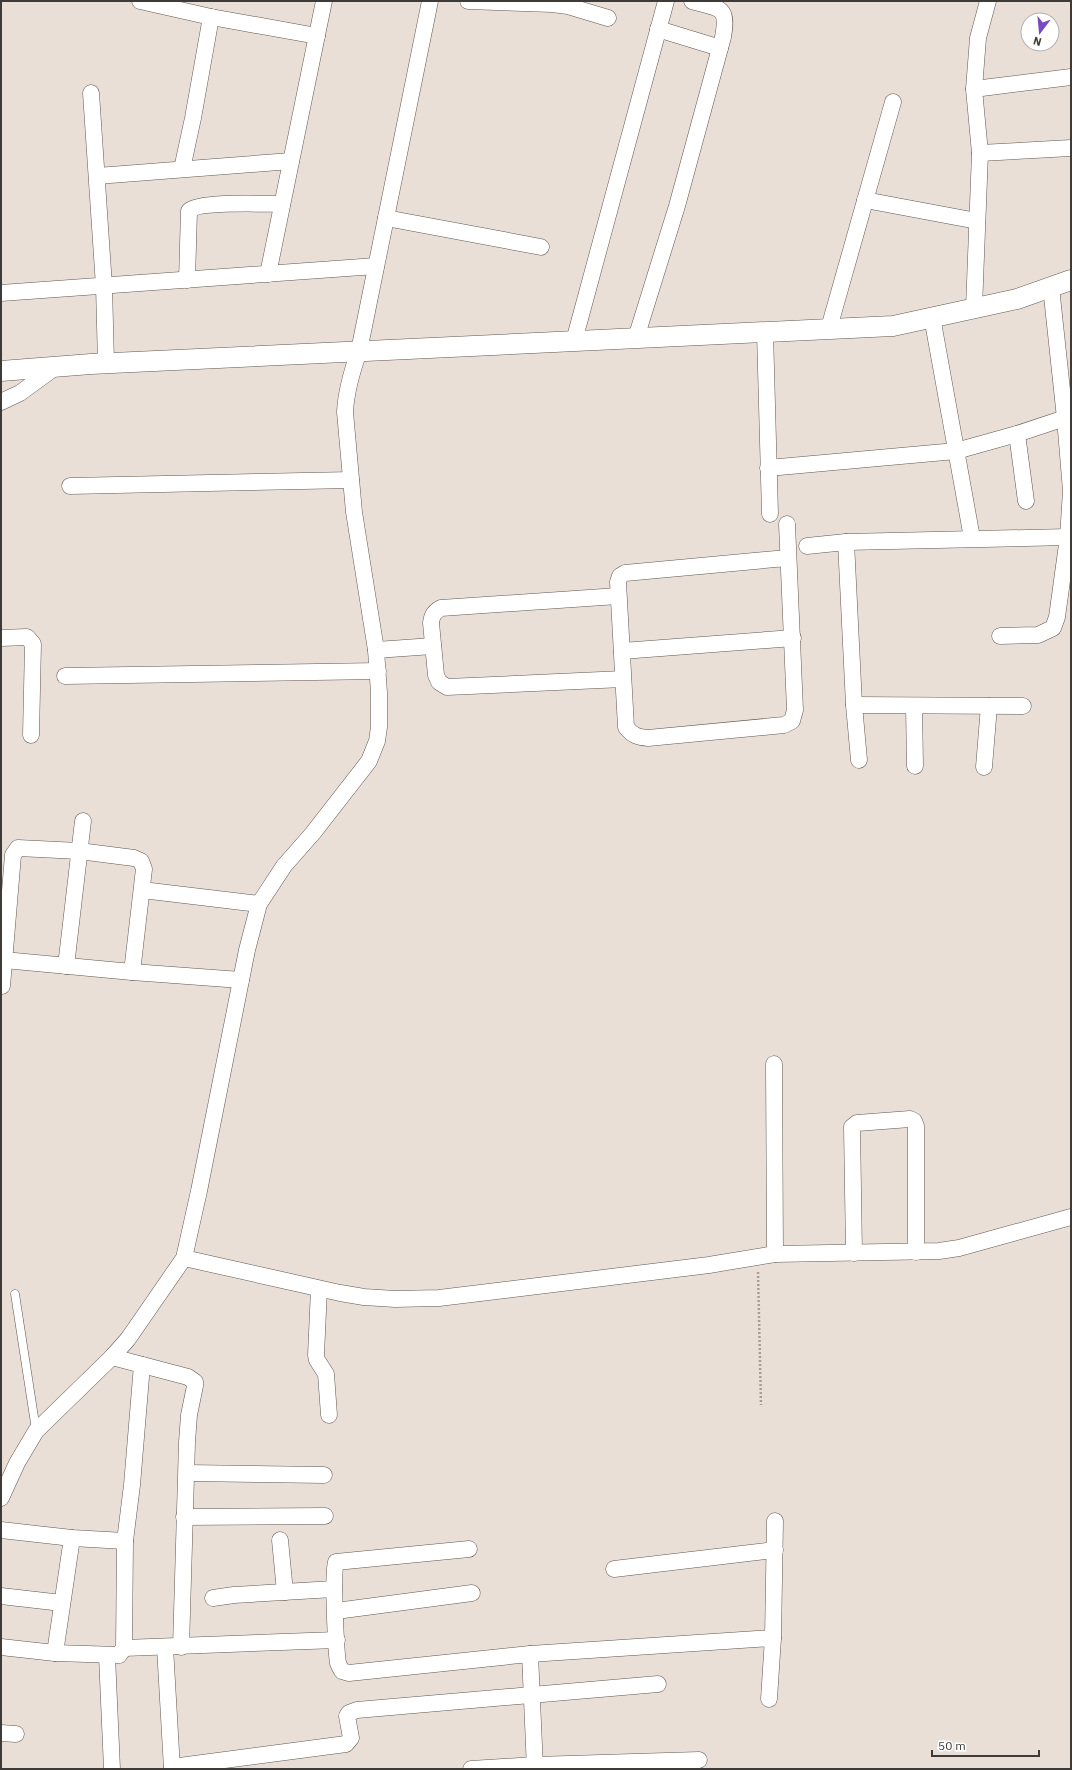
<svg xmlns="http://www.w3.org/2000/svg" width="1072" height="1770" viewBox="0 0 1072 1770" font-family="'IBM Plex Sans',sans-serif">
<style>
.lines{fill:none;stroke-linecap:round;stroke-linejoin:round}
.service-casing{stroke:#605751;stroke-width:9}
.minor-casing{stroke:#605751;stroke-width:17}
.tertiary-casing{stroke:#605751;stroke-width:21}
.path{stroke:#a59d97;stroke-width:2.5;stroke-dasharray:2 2;stroke-linecap:butt}
.service{stroke:#fff;stroke-width:8}
.minor{stroke:#fff;stroke-width:16}
.tertiary{stroke:#fff;stroke-width:20}
</style>
<rect width="100%" height="100%" fill="#e9dfd7"/>
<g class="lines">
<defs>
<polyline id="service" points="15,1294 36,1430"/>
<g id="minor">
<polyline points="140,1 211,17 317,36"/>
<polyline points="468,1 552,4 568,6 608,18"/>
<polyline points="658,29 720,48"/>
<polyline points="974,89 1071,77"/>
<polyline points="91,93 104,286 106,363"/>
<polyline points="980,153 1071,148"/>
<polyline points="182,169 193,118 211,17"/>
<polyline points="97,176 291,161"/>
<polyline points="865,200 977,221"/>
<polyline points="386,218 541,247"/>
<polyline points="268,274 324,1"/>
<path d="M187 280 189 211C198 201 266 204 282 204"/>
<polyline points="1,293 376,266"/>
<polyline points="974,308 980,153 974,89 978,38 988,1"/>
<polyline points="932,317 972,538"/>
<polyline points="829,328 893,102"/>
<polyline points="765,332 770,514"/>
<path d="M636 338 677 206 723 37C729 5 719 9 692 1"/>
<polyline points="574,341 666,1"/>
<polyline points="1,402 20,393 57,366"/>
<polyline points="1017,434 1026,501"/>
<polyline points="768,468 956,451 1017,434 1065,418 1071,418"/>
<polyline points="70,486 351,480"/>
<path d="M787 524 795 710 792 721 784 725 648 738C638 737 633 736 626 727L618 582 620 576 625 573 787 558"/>
<polyline points="846,542 854,705 859,760"/>
<polyline points="807,546 846,542 1068,537"/>
<path d="M618 596 441 608C434 612 432 615 431 623L436 675 439 682 447 687 623 679"/>
<polyline points="1000,636 1038,635 1053,628 1057,617 1068,537 1071,491 1065,418 1051,287"/>
<polyline points="1,638 27,637 33,644 31,735"/>
<polyline points="376,650 433,646"/>
<polyline points="622,651 793,638"/>
<polyline points="65,676 378,671"/>
<polyline points="854,705 1023,706"/>
<polyline points="914,706 915,766"/>
<polyline points="984,767 989,706"/>
<polyline points="142,890 259,904"/>
<polyline points="4,960 132,972 241,980"/>
<polyline points="66,966 83,821"/>
<polyline points="2,986 13,855 18,848 79,851 134,858 141,861 144,869 132,972"/>
<polyline points="774,1064 775,1254"/>
<polyline points="854,1253 852,1127 857,1123 910,1119 914,1121 916,1126 916,1252"/>
<polyline points="184,1258 340,1293 364,1297 395,1299 439,1298 709,1265 775,1254 939,1251 959,1248 1071,1217"/>
<polyline points="319,1289 316,1355 317,1360 326,1374 329,1415"/>
<polyline points="112,1357 188,1377 195,1382 195,1386 189,1415 187,1442 181,1647"/>
<polyline points="187,1473 324,1475"/>
<path d="M1 1498 17 1463 36 1431 112 1357 128 1339 184 1258 199 1191 247 950 259 904 284 866 313 833 369 761 377 741 379 727V693L376 650 354 512 345 412C346 391 352 371 359 351L430 1"/>
<polyline points="184,1517 325,1516"/>
<polyline points="1,1530 72,1538 125,1541"/>
<polyline points="280,1540 285,1592"/>
<path d="M469 1549 336 1562C332 1568 336 1651 338 1663 339 1666 340 1668 342 1671L349 1673 530 1654 773 1638"/>
<polyline points="614,1569 775,1550"/>
<polyline points="1,1596 62,1603"/>
<polyline points="213,1598 234,1595 334,1589"/>
<polyline points="336,1611 472,1593"/>
<polyline points="1,1647 55,1653 119,1655 124,1648 125,1541 132,1485 142,1365"/>
<polyline points="165,1647 172,1769"/>
<polyline points="124,1648 337,1640"/>
<polyline points="55,1653 72,1538"/>
<polyline points="530,1654 535,1769"/>
<polyline points="107,1656 112,1769"/>
<polyline points="769,1699 773,1638 775,1521"/>
<polyline points="1,1733 16,1734"/>
<polyline points="172,1767 346,1744 351,1738 347,1716 349,1713 357,1710 658,1684"/>
<polyline points="471,1769 535,1765 699,1760"/>
</g>
<polyline id="tertiary" points="1,371 91,364 893,326 1017,299 1071,280"/>
</defs>
<!-- service casing -->
<use href="#service" class="service-casing"/>
<!-- minor casing -->
<use href="#minor" class="minor-casing"/>
<!-- tertiary casing -->
<use href="#tertiary" class="tertiary-casing"/>
<!-- path -->
<polyline class="path" points="758,1272 761,1405"/>
<!-- service -->
<use href="#service" class="service"/>
<!-- minor -->
<use href="#minor" class="minor"/>
<!-- tertiary -->
<use href="#tertiary" class="tertiary"/>
</g>
<!-- border -->
<rect width="1072" height="1770" fill="none" stroke="#3e3a37" stroke-width="4"/>
<!-- north arrow -->
<g transform="translate(1040 32) rotate(196)"><circle r="19" fill="#ffffff" stroke="#b2b0af"/>
<path d="M0-3L7 15L0 10L-7 15Z" fill="#7949c1"/>
<text y="-6" font-size="11" font-weight="bold" text-anchor="middle" fill="#3e3a37">N</text>
</g>
<!-- scale -->
<path d="M932 1750v6h107v-6" fill="none" stroke="#3e3a37" stroke-width="2"/>
<text x="938" y="1750" font-size="12" fill="#3e3a37" stroke="#ffffff" stroke-width="3" paint-order="stroke">50 m</text>
</svg>
